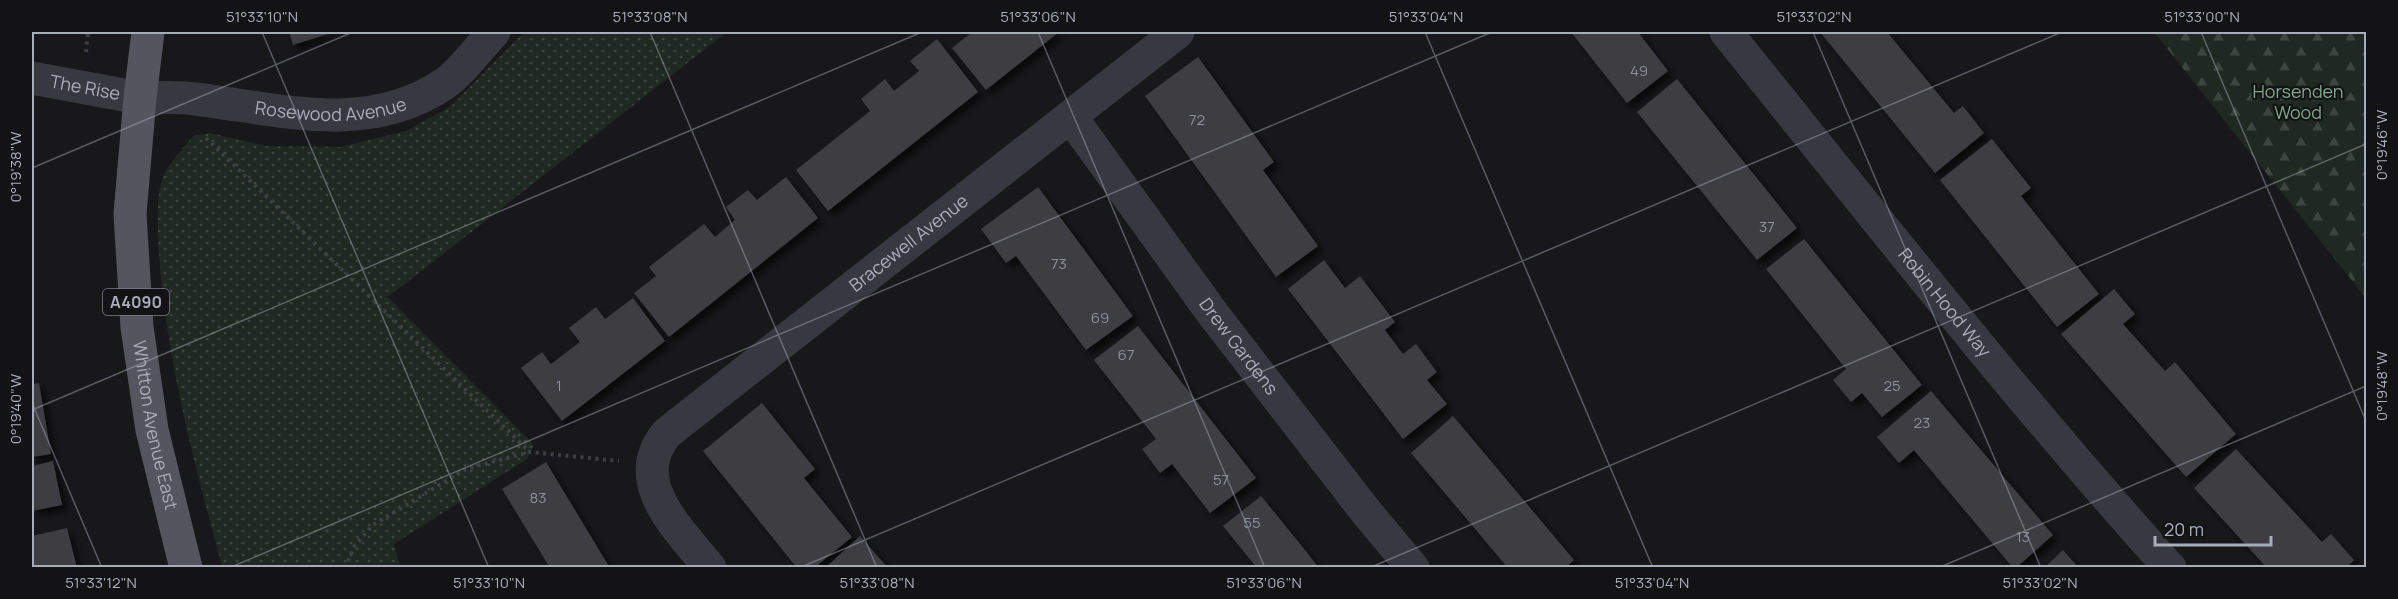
<svg xmlns="http://www.w3.org/2000/svg" width="2398" height="599" viewBox="0 0 2398 599" font-family="Manrope,sans-serif">
<style>
.grass{fill:url(#grass-dots)}
.forest{fill:url(#forest-firs)}
.building{fill:#3d3d42;filter:url(#shadow)}
.lines{fill:none;stroke-linecap:round;stroke-linejoin:round}
.path{stroke:#3e3f47;stroke-width:4;stroke-dasharray:3 4.5;stroke-linecap:butt}
.minor{stroke:#383840;stroke-width:33}
.tertiary{stroke:#383840;stroke-width:33}
.primary{stroke:#54555f;stroke-width:33}
.ticks{fill:none;stroke:#a9acbb;stroke-width:1.5;stroke-opacity:0.45}
.labels{text-anchor:middle;stroke-width:4.5;stroke-linejoin:round;paint-order:stroke}
.number-label{font-size:15px;fill:#8e909d}
.shield{fill:#131315;stroke:#7c7e89;stroke-width:1.5}
.shield-label{font-size:16px;font-weight:bold;fill:#a9acbb}
.street-label{font-size:18px;fill:#a9acbb;stroke:#131315}
.park-label{font-size:18px;fill:#7ea887;stroke:#131315}
.neatline{fill:none;stroke:#a9acbb;stroke-width:2}
.ticks-label{font-size:15px;text-anchor:middle;fill:#a9acbb}
</style>
<defs>
<pattern id="grass-dots" width="8" height="8" patternUnits="userSpaceOnUse" patternTransform="scale(1.5)"><rect width="8" height="8" fill="#1f2922"/><path d="M2 2h.1M6 6h.1" fill="none" stroke="#3d4540" stroke-width="1.8" stroke-linecap="round"/></pattern>
<pattern id="forest-firs" width="22" height="20" patternUnits="userSpaceOnUse" patternTransform="scale(1.5)"><rect width="22" height="20" fill="#1f2922"/><path d="M5 1l3.5 6h-7zM16 11l3.5 6h-7z" fill="#3d4540"/></pattern>
<filter id="shadow"><feDropShadow dx="5.5" dy="5.5" stdDeviation="3" flood-color="#0009"/></filter>
</defs>
<rect width="100%" height="100%" fill="#18181a"/>
<!-- grass -->
<path class="grass" d="M524 32H727L388 297 534 445 527 459 394 544 400 567H222C195 464 166 360 159 253 158 236 156 196 162 180 167 164 183 149 193 136L210 133 266 146 340 147 406 131 451 106Z"/>
<!-- forest -->
<polygon class="forest" points="2154,32 2366,32 2366,298"/>
<!-- building -->
<g class="building">
<polygon points="289,32 334,32 293,45"/>
<polygon points="972,32 1059,32 986,90 952,48"/>
<polygon points="1571,32 1638,32 1668,71 1627,103"/>
<polygon points="1820,32 1887,32 1954,113 1963,106 1984,133 1935,173"/>
<polygon points="937,39 978,92 828,211 796,170 870,111 861,99 885,79 894,91 919,71 910,61"/>
<polygon points="1198,57 1274,162 1263,170 1318,246 1276,277 1145,96"/>
<polygon points="1677,79 1797,228 1757,260 1637,112"/>
<polygon points="1992,139 2031,188 2021,196 2099,294 2057,327 1940,180"/>
<polygon points="786,177 818,218 669,337 634,293 656,276 649,267 704,224 715,237 735,220 726,207 748,190 757,200"/>
<polygon points="1038,187 1133,316 1086,350 1016,256 1006,263 981,229"/>
<polygon points="1804,239 1922,385 1882,417 1862,393 1851,402 1833,380 1846,369 1766,269"/>
<polygon points="1324,260 1345,288 1360,276 1395,322 1385,330 1403,354 1416,344 1437,372 1427,380 1447,404 1403,439 1288,289"/>
<polygon points="2114,289 2135,314 2123,324 2165,371 2175,362 2236,434 2186,477 2061,334"/>
<polygon points="633,298 665,341 562,421 521,368 542,352 551,364 580,342 569,328 596,307 605,319"/>
<polygon points="1138,326 1256,478 1210,513 1172,464 1160,473 1142,449 1156,439 1094,360"/>
<polygon points="39,383 51,454 32,457 32,384"/>
<polygon points="1931,391 2053,535 2016,568 2013,568 1914,450 1899,463 1877,437"/>
<polygon points="762,403 815,469 804,478 852,537 814,568 797,568 703,451"/>
<polygon points="1453,416 1574,560 1565,568 1508,568 1411,453"/>
<polygon points="2236,449 2322,542 2331,534 2354,560 2346,568 2267,568 2194,488"/>
<polygon points="53,461 62,505 32,511 32,466"/>
<polygon points="546,462 610,568 550,568 502,489"/>
<polygon points="1261,496 1301,545 1319,568 1257,568 1223,526"/>
<polygon points="67,528 77,568 32,568 32,536"/>
<polygon points="860,536 888,568 825,568"/>
<polygon points="2063,550 2079,568 2044,568"/>
</g>
<g class="lines">
<!-- path -->
<g class="path">
<polyline points="86,52 88,32"/>
<polyline points="206,138 530,452"/>
<polyline points="345,568 355,545 373,525 466,469 530,452 619,461"/>
</g>
<!-- minor -->
<g class="minor">
<path id="s1" d="M1726 32C1871 212 2015 396 2170 568"/>
<path id="s2" d="M140 98C158 98 177 96 195 99 279 109 367 136 444 84 460 74 480 46 494 32"/>
<path id="s3" d="M1071 117 1213 314 1367 513 1413 568"/>
<path id="s4" d="M710 568C680 530 626 482 667 433L1178 32"/>
</g>
<!-- tertiary -->
<path class="tertiary" id="s5" d="M32 78 140 98"/>
<!-- primary -->
<path class="primary" id="s6" d="M148 32 140 98 130 214 137 327 152 430 186 568"/>
</g>
<!-- ticks -->
<path class="ticks" d="M262 32 489 568M650 32 877 568M1038 32 1265 568M1425 32 1653 568M1813 32 2041 568M2201 32 2366 421M32 168 353 32M32 403 102 568M32 410 922 32M229 568 1492 32M799 568 2062 32M1369 568 2366 144M1938 568 2366 386"/>
<g class="labels">
<!-- number labels -->
<g class="number-label">
<text x="1639" y="76">49</text>
<text x="1197" y="125">72</text>
<text x="1767" y="232">37</text>
<text x="1059" y="269">73</text>
<text x="1100" y="323">69</text>
<text x="1126" y="360">67</text>
<text x="559" y="391">1</text>
<text x="1892" y="391">25</text>
<text x="1922" y="428">23</text>
<text x="1221" y="485">57</text>
<text x="538" y="503">83</text>
<text x="1252" y="528">55</text>
<text x="2023" y="542">13</text>
</g>
<!-- shield labels -->
<rect class="shield" x="103" y="289" width="66" height="26" rx="4.5"/>
<g class="shield-label">
<text x="136" y="308">A4090</text>
</g>
<!-- street labels -->
<g class="street-label">
<text dy="6" stroke="none"><textPath href="#s5" startOffset="54">The Rise</textPath></text>
<text dy="6" stroke="none"><textPath href="#s2" startOffset="192">Rosewood Avenue</textPath></text>
<text dy="6" stroke="none"><textPath href="#s4" startOffset="464">Bracewell Avenue</textPath></text>
<text dy="6" stroke="none"><textPath href="#s1" startOffset="348">Robin Hood Way</textPath></text>
<text dy="6" stroke="none"><textPath href="#s3" startOffset="284">Drew Gardens</textPath></text>
<text dy="6" stroke="none"><textPath href="#s6" startOffset="396">Whitton Avenue East</textPath></text>
</g>
<!-- park labels -->
<g class="park-label">
<text x="2298" y="98">Horsenden<tspan x="2298" dy="21">Wood</tspan></text>
</g>
</g>
<!-- border -->
<rect width="2398" height="599" fill="none" stroke="#131315" stroke-width="66"/>
<!-- scale -->
<path d="M2155 536v9h116v-9" fill="none" stroke="#a9acbb" stroke-width="3"/>
<text x="2164" y="536" font-size="18" fill="#a9acbb" stroke="#131315" stroke-width="4.5" paint-order="stroke">20 m</text>
<rect x="33" y="33" width="2332" height="533" class="neatline"/>
<g class="ticks-label">
<text x="262" y="22">51°33'10"N</text>
<text x="650" y="22">51°33'08"N</text>
<text x="1038" y="22">51°33'06"N</text>
<text x="1426" y="22">51°33'04"N</text>
<text x="1814" y="22">51°33'02"N</text>
<text x="2202" y="22">51°33'00"N</text>
<text transform="translate(2382 145) rotate(-90)" y="5">0°19'46"W</text>
<text transform="translate(16 167) rotate(-90)" y="5">0°19'38"W</text>
<text transform="translate(2382 386) rotate(-90)" y="5">0°19'48"W</text>
<text transform="translate(16 409) rotate(-90)" y="5">0°19'40"W</text>
<text x="101" y="588">51°33'12"N</text>
<text x="489" y="588">51°33'10"N</text>
<text x="877" y="588">51°33'08"N</text>
<text x="1264" y="588">51°33'06"N</text>
<text x="1652" y="588">51°33'04"N</text>
<text x="2040" y="588">51°33'02"N</text>
</g>
</svg>
